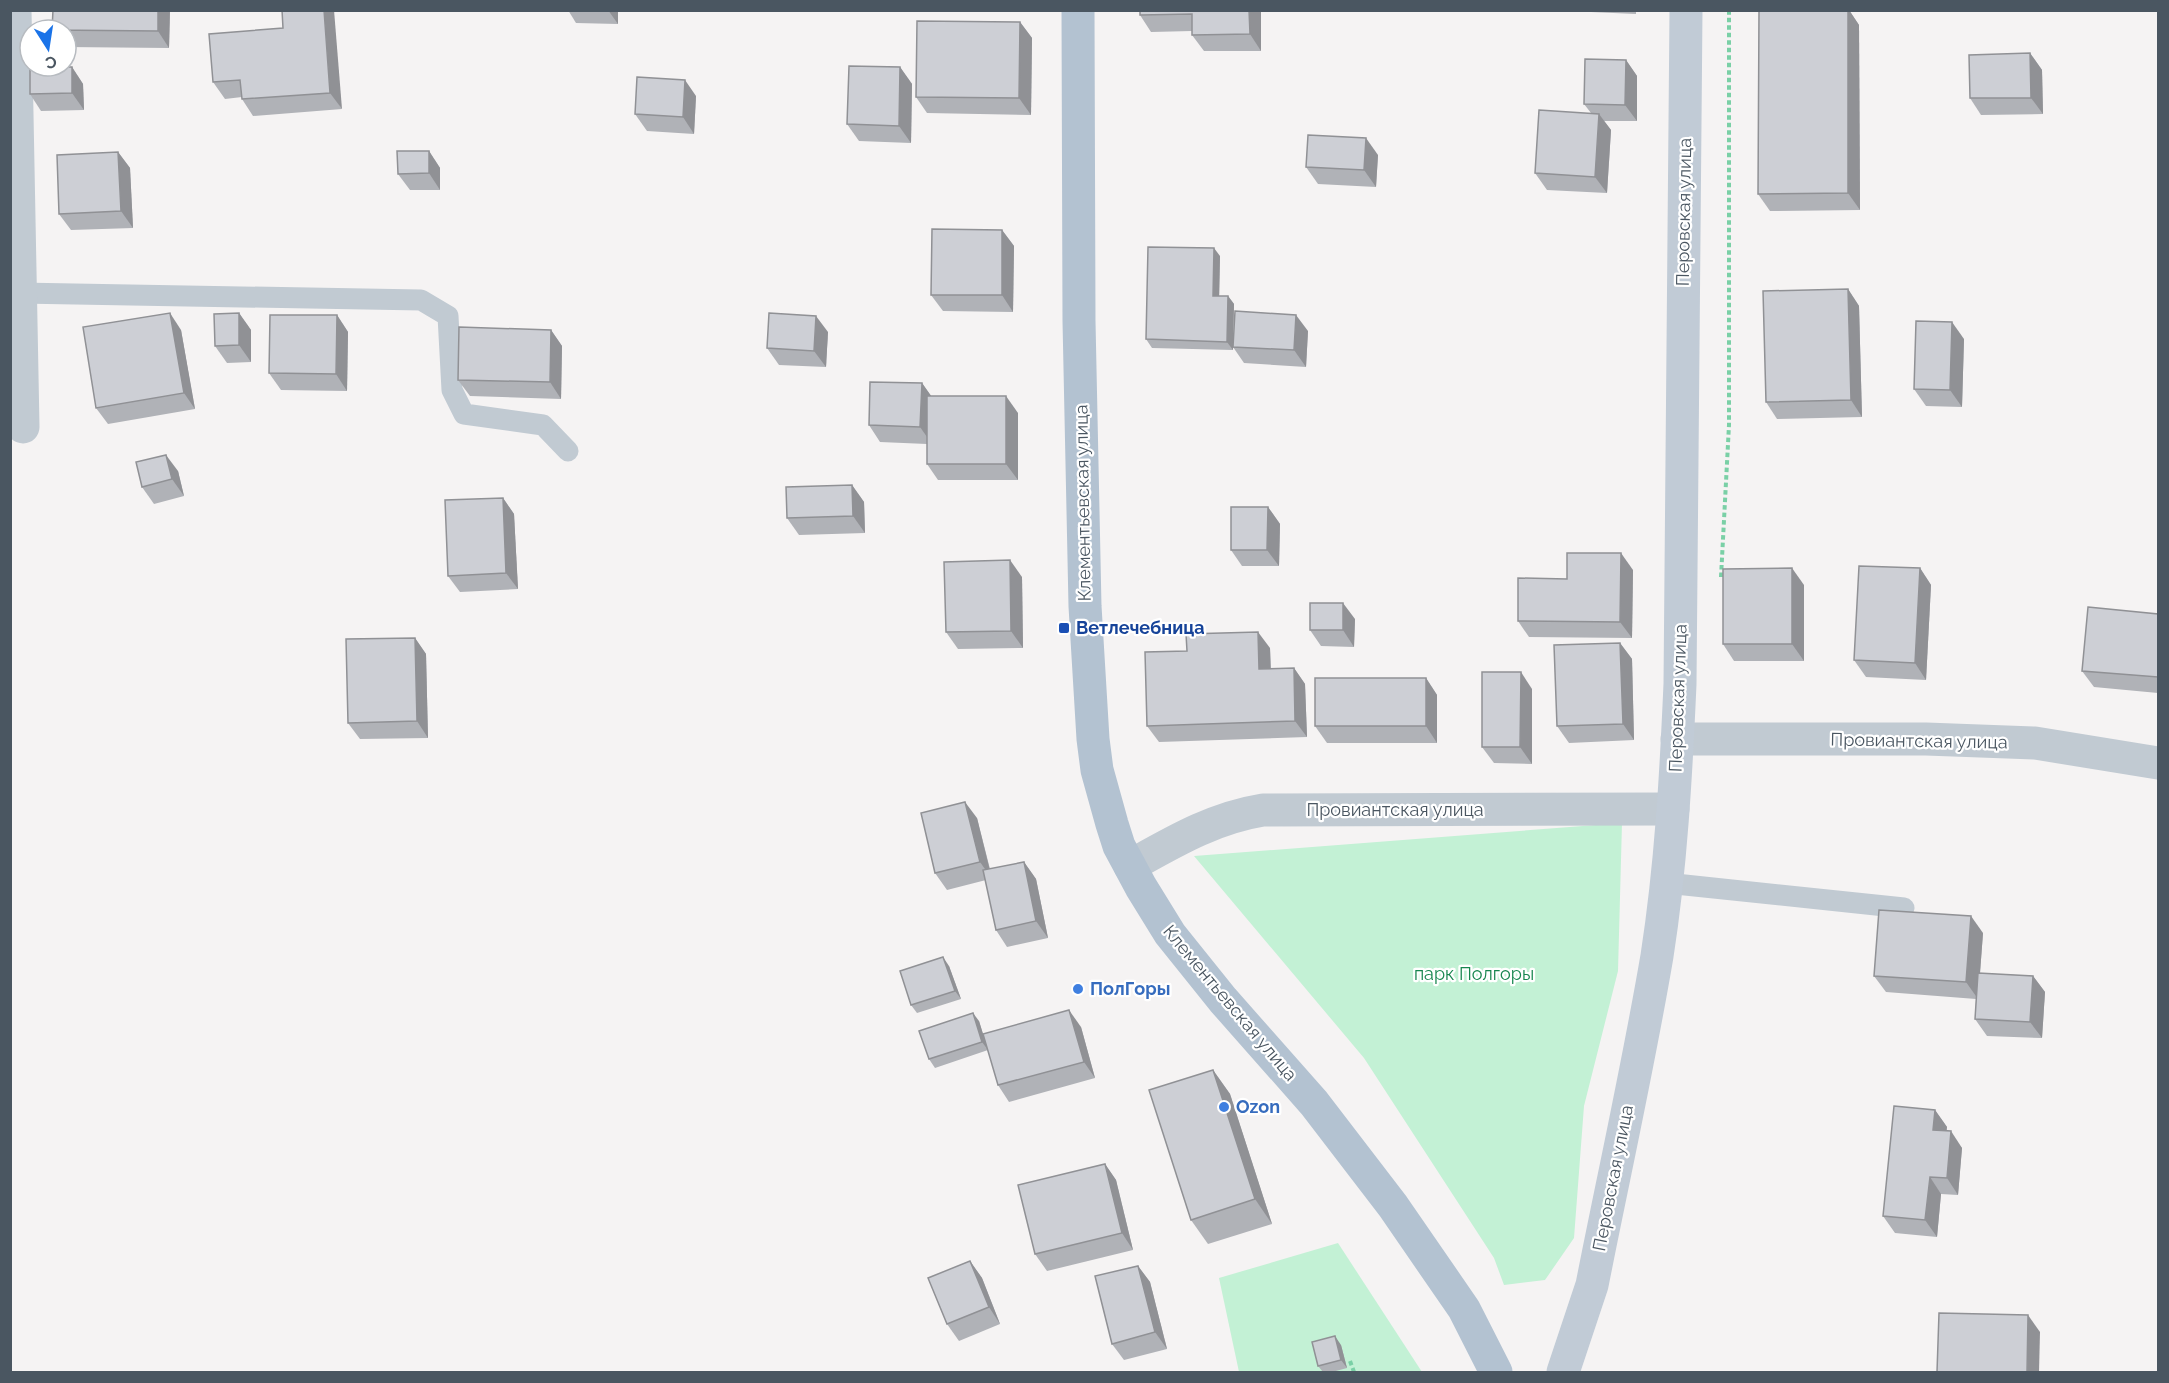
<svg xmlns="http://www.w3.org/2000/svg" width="2169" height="1383" viewBox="0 0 2169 1383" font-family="Raleway,sans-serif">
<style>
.green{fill:#c3f1d5}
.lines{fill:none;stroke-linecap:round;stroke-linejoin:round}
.path{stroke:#7ad0a6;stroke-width:4;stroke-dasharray:4.5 3;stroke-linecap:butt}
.service{stroke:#c1cad2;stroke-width:21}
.minor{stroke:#c1cad2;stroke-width:33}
.secondary{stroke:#c1cbd6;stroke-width:33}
.primary{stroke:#b3c2d1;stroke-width:33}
.wall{fill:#b0b2b7}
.shaded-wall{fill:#909195}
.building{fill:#cdcfd5;stroke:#909195;stroke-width:1.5}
.transit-dot{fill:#1a4fb4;stroke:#fff;stroke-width:2}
.shop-dot{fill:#3f7fe0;stroke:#fff;stroke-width:2}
.labels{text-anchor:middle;stroke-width:4.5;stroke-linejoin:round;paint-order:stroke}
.street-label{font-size:18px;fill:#4a5661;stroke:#fff}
.transit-label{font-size:18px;font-weight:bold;fill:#164399;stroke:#fff;text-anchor:start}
.park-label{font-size:18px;fill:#17864f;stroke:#fff}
.shop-label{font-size:18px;font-weight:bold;fill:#366cbe;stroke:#fff;text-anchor:start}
</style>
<rect width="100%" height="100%" fill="#f5f3f3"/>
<!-- green -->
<g class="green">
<polygon points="1622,823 1618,971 1584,1106 1574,1238 1545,1280 1504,1285 1494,1258 1364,1058 1194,856"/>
<polygon points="1338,1243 1422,1372 1239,1372 1219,1278"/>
</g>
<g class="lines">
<!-- path -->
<g class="path">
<polyline points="1721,577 1729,425 1729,10"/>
<polyline points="1350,1361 1354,1372"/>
</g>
<!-- service -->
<g class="service">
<polyline points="19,293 421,300 448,316 452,390 464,414 543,425 568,451"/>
<polyline points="1666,883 1904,908"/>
</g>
<!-- minor -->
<g class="minor">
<polyline points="15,10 23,427"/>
<polyline points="1677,739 1926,739 2035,743 2158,763"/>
<path d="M1130 866C1173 842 1213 818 1263 810L1673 809"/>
</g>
<!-- secondary -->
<path class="secondary" d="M1563 1372 1592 1285 1598 1255C1618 1156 1640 1056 1657 956 1671 866 1676 775 1680 684L1686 10"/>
<!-- primary -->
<polyline class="primary" points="1078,10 1079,321 1085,606 1093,739 1097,770 1112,824 1119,846 1141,887 1170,934 1223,1000 1314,1103 1393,1206 1464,1309 1496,1372"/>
</g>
<!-- wall -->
<g class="wall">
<polygon points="170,10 169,48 66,47 66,30"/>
<polygon points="282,10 342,109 253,116 242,99 242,97 225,99 213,82 283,28"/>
<polygon points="568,10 618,10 618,24 576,23"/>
<polygon points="1261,10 1261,51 1204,51 1192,35 1192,31 1151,32 1140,15"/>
<polygon points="1590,10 1636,10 1636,14 1591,12"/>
<polygon points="1759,10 1849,10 1859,25 1860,210 1770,211 1758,194"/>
<polygon points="1020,22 1032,38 1031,115 927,113 916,97"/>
<polygon points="2030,53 2042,70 2043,114 1981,115 1970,98"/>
<polygon points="1626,60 1637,76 1637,121 1604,121 1611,130 1607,193 1547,190 1535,173 1591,113 1584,104"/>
<polygon points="72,67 83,84 84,110 41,111 30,94"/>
<polygon points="900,67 912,84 911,143 859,141 847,124"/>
<polygon points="696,96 694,134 647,131 635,114"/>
<polygon points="429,151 440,168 440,190 410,190 398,174"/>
<polygon points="118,152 130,168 133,228 71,230 59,214"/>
<polygon points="1378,155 1376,187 1318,184 1306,167"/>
<polygon points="1002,230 1014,246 1013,312 943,311 931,295"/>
<polygon points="1220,256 1219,296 1228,296 1234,304 1233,344 1308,331 1306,367 1244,363 1233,347 1233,350 1152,348 1146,339"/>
<polygon points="1848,289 1859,306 1862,417 1777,419 1766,402"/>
<polygon points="239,313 251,330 251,362 227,363 215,346"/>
<polygon points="337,315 348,332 347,391 281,390 269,373"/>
<polygon points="181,330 195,409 108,424 96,408"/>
<polygon points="551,330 562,346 561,399 470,396 458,380"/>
<polygon points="828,332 826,367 779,365 767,348"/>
<polygon points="1964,339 1962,407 1926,406 1914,389"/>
<polygon points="922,383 931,396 1018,413 1018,480 938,480 927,464 927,444 880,442 869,425"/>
<polygon points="178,471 184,496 154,504 142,487"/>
<polygon points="852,485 864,502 865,533 799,535 787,518"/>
<polygon points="503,498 514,514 518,589 460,592 448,576"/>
<polygon points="1268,507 1280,524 1279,566 1242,566 1231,550"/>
<polygon points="1920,568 1931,585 1926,680 1866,677 1854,660"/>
<polygon points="1633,570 1632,638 1529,637 1518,621 1567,579"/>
<polygon points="1022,577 1023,648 958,649 946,632"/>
<polygon points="1804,585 1804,661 1734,661 1723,644"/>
<polygon points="2158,614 2158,693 2094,687 2082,671"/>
<polygon points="1355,619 1354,647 1321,646 1310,630"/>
<polygon points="415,638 426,654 428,738 360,739 348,723"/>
<polygon points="1620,643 1632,659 1634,740 1569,743 1557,726"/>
<polygon points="1270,648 1271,668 1294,668 1305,684 1307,737 1159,742 1147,726"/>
<polygon points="1426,678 1437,695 1437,743 1327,743 1315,726"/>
<polygon points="1532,689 1532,764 1494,763 1482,747"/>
<polygon points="977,818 990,869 1024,862 1036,879 1048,938 1007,947 996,930 986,880 947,890 935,873"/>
<polygon points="1983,933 1980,973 2033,976 2045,992 2042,1038 1987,1036 1975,1019 1976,999 1886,992 1874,976"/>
<polygon points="949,966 961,999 917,1013 911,1005"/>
<polygon points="979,1021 985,1041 1081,1027 1095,1078 1009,1102 998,1085 988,1050 935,1068 929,1059"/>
<polygon points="1213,1070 1230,1094 1272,1224 1208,1244 1191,1220"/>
<polygon points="1935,1110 1947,1127 1946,1131 1962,1148 1958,1195 1941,1194 1937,1237 1895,1233 1883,1216"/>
<polygon points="1105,1164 1116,1180 1133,1250 1047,1271 1035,1254"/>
<polygon points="970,1261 982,1278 1000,1324 959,1341 947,1324"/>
<polygon points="1138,1266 1150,1282 1167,1349 1124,1360 1112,1344"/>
<polygon points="1341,1345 1347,1368 1332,1372 1323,1372 1318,1366"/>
</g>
<!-- shaded-wall -->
<g class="shaded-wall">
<polygon points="158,10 170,10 169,48 158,31"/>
<polygon points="324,10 334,10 342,109 330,93"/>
<polygon points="608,10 618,10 618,24"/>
<polygon points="1249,10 1261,10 1261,51 1250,34"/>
<polygon points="1848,10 1849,10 1859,25 1860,210 1848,193"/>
<polygon points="1020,22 1032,38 1031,115 1019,98"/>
<polygon points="2030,53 2042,70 2043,114 2031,98"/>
<polygon points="1626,60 1637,76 1637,121 1625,105"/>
<polygon points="72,67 83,84 84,110 72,93"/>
<polygon points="900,67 912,84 911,143 899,126"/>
<polygon points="685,80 696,96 694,134 683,117"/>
<polygon points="1599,114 1611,130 1607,193 1595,177"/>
<polygon points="1366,138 1378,155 1376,187 1364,170"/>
<polygon points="429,151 440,168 440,190 429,173"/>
<polygon points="118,152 130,168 133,228 121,211"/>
<polygon points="1002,230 1014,246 1013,312 1002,295"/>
<polygon points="1214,248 1220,256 1219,304 1213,296"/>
<polygon points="1848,289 1859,306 1862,417 1851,400"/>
<polygon points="1228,296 1234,304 1233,350 1227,342"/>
<polygon points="170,313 181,330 195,409 184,393"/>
<polygon points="239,313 251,330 251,362 239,345"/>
<polygon points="337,315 348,332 347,391 336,374"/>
<polygon points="1296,315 1308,331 1306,367 1294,350"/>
<polygon points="816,316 828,332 826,367 814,351"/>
<polygon points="1952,322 1964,339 1962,407 1950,390"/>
<polygon points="551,330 562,346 561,399 550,382"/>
<polygon points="922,383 934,400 932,444 920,427"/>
<polygon points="1006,396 1018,413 1018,480 1006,464"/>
<polygon points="166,455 178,471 184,496 172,479"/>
<polygon points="852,485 864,502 865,533 853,516"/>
<polygon points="503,498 514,514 518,589 506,573"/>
<polygon points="1268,507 1280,524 1279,566 1267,550"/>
<polygon points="1621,553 1633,570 1632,638 1620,622"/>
<polygon points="1010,560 1022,577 1023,648 1011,631"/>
<polygon points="1792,568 1804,585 1804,661 1792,644"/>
<polygon points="1920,568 1931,585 1926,680 1915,663"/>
<polygon points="1343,603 1355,619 1354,647 1343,630"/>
<polygon points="1258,632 1270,648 1271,685 1259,669"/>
<polygon points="415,638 426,654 428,738 417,721"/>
<polygon points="1620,643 1632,659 1634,740 1623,724"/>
<polygon points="1294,668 1305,684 1307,737 1295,721"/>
<polygon points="1521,672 1532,689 1532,764 1520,747"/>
<polygon points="1426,678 1437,695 1437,743 1426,726"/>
<polygon points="965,802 977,818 992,879 980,862"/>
<polygon points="1024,862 1036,879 1048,938 1036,921"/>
<polygon points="1971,916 1983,933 1978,999 1966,982"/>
<polygon points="943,957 949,966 961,999 955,991"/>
<polygon points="2033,976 2045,992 2042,1038 2030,1022"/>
<polygon points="1069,1010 1081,1027 1095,1078 1084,1062"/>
<polygon points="973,1013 979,1021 988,1050 982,1042"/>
<polygon points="1213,1070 1230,1094 1272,1224 1255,1199"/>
<polygon points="1935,1110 1947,1127 1945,1146 1933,1130"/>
<polygon points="1951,1131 1962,1148 1958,1195 1947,1178"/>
<polygon points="1105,1164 1116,1180 1133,1250 1122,1233"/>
<polygon points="1930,1177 1941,1194 1937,1237 1925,1220"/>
<polygon points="970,1261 982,1278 1000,1324 989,1307"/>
<polygon points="1138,1266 1150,1282 1167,1349 1155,1332"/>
<polygon points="2028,1315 2040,1332 2039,1372 2027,1372"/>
<polygon points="1335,1336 1341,1345 1347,1368 1341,1360"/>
</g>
<!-- building -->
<g class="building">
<polygon points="53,10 158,10 158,31 52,30"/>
<polygon points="282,10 324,10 330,93 242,99 240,80 213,82 209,34 283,28"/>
<polygon points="1140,10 1249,10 1250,34 1192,35 1192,14 1140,15"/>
<polygon points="1759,10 1848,10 1848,193 1758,194"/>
<polygon points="917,21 1020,22 1019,98 916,97"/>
<polygon points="2030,53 2031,98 1970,98 1969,55"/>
<polygon points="1585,59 1626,60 1625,105 1584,104"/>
<polygon points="849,66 900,67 899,126 847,124"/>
<polygon points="30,67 72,67 72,93 30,94"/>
<polygon points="637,77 685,80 683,117 635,114"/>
<polygon points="1539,110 1599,114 1595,177 1535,173"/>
<polygon points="1308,135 1366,138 1364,170 1306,167"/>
<polygon points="397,151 429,151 429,173 398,174"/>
<polygon points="118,152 121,211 59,214 57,155"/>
<polygon points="932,229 1002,230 1002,295 931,295"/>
<polygon points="1148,247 1214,248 1213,296 1228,296 1227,342 1146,339"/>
<polygon points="1848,289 1851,400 1766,402 1763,291"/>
<polygon points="1235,311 1296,315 1294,350 1233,347"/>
<polygon points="170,313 184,393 96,408 83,327"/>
<polygon points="239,313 239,345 215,346 214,314"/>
<polygon points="769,313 816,316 814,351 767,348"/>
<polygon points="270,315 337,315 336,374 269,373"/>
<polygon points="1916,321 1952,322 1950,390 1914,389"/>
<polygon points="459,327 551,330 550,382 458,380"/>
<polygon points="870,382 922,383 920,427 869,425"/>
<rect x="927" y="396" width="79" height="68"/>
<polygon points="166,455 172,479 142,487 136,462"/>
<polygon points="852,485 853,516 787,518 786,487"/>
<polygon points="503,498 506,573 448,576 445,500"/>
<polygon points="1231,507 1268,507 1267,550 1231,550"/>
<polygon points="1567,553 1621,553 1620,622 1518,621 1518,578 1567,579"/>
<polygon points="1010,560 1011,631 946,632 944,562"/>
<polygon points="1859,566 1920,568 1915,663 1854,660"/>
<polygon points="1792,568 1792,644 1723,644 1723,569"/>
<rect x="1310" y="603" width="33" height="27"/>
<polygon points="2088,607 2158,614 2158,677 2082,671"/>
<polygon points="1258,632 1259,669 1294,668 1295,721 1147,726 1145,652 1187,651 1186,634"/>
<polygon points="415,638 417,721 348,723 346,639"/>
<polygon points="1620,643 1623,724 1557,726 1554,645"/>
<polygon points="1482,672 1521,672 1520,747 1482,747"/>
<rect x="1315" y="678" width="111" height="48"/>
<polygon points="965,802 980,862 935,873 921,813"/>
<polygon points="1024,862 1036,921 996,930 983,870"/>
<polygon points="1879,910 1971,916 1966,982 1874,976"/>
<polygon points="943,957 955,991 911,1005 900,971"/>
<polygon points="1978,973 2033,976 2030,1022 1975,1019"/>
<polygon points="1069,1010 1084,1062 998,1085 983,1034"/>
<polygon points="973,1013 982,1042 929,1059 919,1031"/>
<polygon points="1213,1070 1255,1199 1191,1220 1149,1090"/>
<polygon points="1894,1106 1935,1110 1933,1130 1951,1131 1947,1178 1930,1177 1925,1220 1883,1216"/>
<polygon points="1105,1164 1122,1233 1035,1254 1018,1185"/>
<polygon points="970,1261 989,1307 947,1324 928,1278"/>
<polygon points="1138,1266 1155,1332 1112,1344 1095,1276"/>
<polygon points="1939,1313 2028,1315 2027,1372 1937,1372"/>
<polygon points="1335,1336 1341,1360 1318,1366 1312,1342"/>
</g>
<!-- markers -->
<rect class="transit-dot" x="1058" y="622" width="12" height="12" rx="3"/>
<g class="shop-dot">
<circle cx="1078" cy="989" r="6"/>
<circle cx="1224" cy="1107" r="6"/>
</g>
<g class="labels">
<!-- street labels -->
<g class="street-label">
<text transform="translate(1684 212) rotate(-89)" y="6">Перовская улица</text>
<text transform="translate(1083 503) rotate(-91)" y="6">Клементьевская улица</text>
<text transform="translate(1678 698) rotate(-88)" y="6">Перовская улица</text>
<text transform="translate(1919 741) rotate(1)" y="6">Провиантская улица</text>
<text x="1395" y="816">Провиантская улица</text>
<text transform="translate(1230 1003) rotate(50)" y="6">Клементьевская улица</text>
<text transform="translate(1613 1178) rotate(-79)" y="6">Перовская улица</text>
</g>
<!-- transit labels -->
<g class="transit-label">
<text x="1076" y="634">Ветлечебница</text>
</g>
<!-- park labels -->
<g class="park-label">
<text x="1474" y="980">парк Полгоры</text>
</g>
<!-- shop labels -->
<g class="shop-label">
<text x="1090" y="995">ПолГоры</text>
<text x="1236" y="1113">Ozon</text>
</g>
</g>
<!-- border -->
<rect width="2169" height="1383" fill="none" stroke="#4a5661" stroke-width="24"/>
<!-- north arrow -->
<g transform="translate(48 48) rotate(168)"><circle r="28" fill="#ffffff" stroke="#b7bbc0" stroke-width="1.5"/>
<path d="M0-4.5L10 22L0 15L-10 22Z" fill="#1a73e8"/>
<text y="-9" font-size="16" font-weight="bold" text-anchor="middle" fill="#4a5661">С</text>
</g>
</svg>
